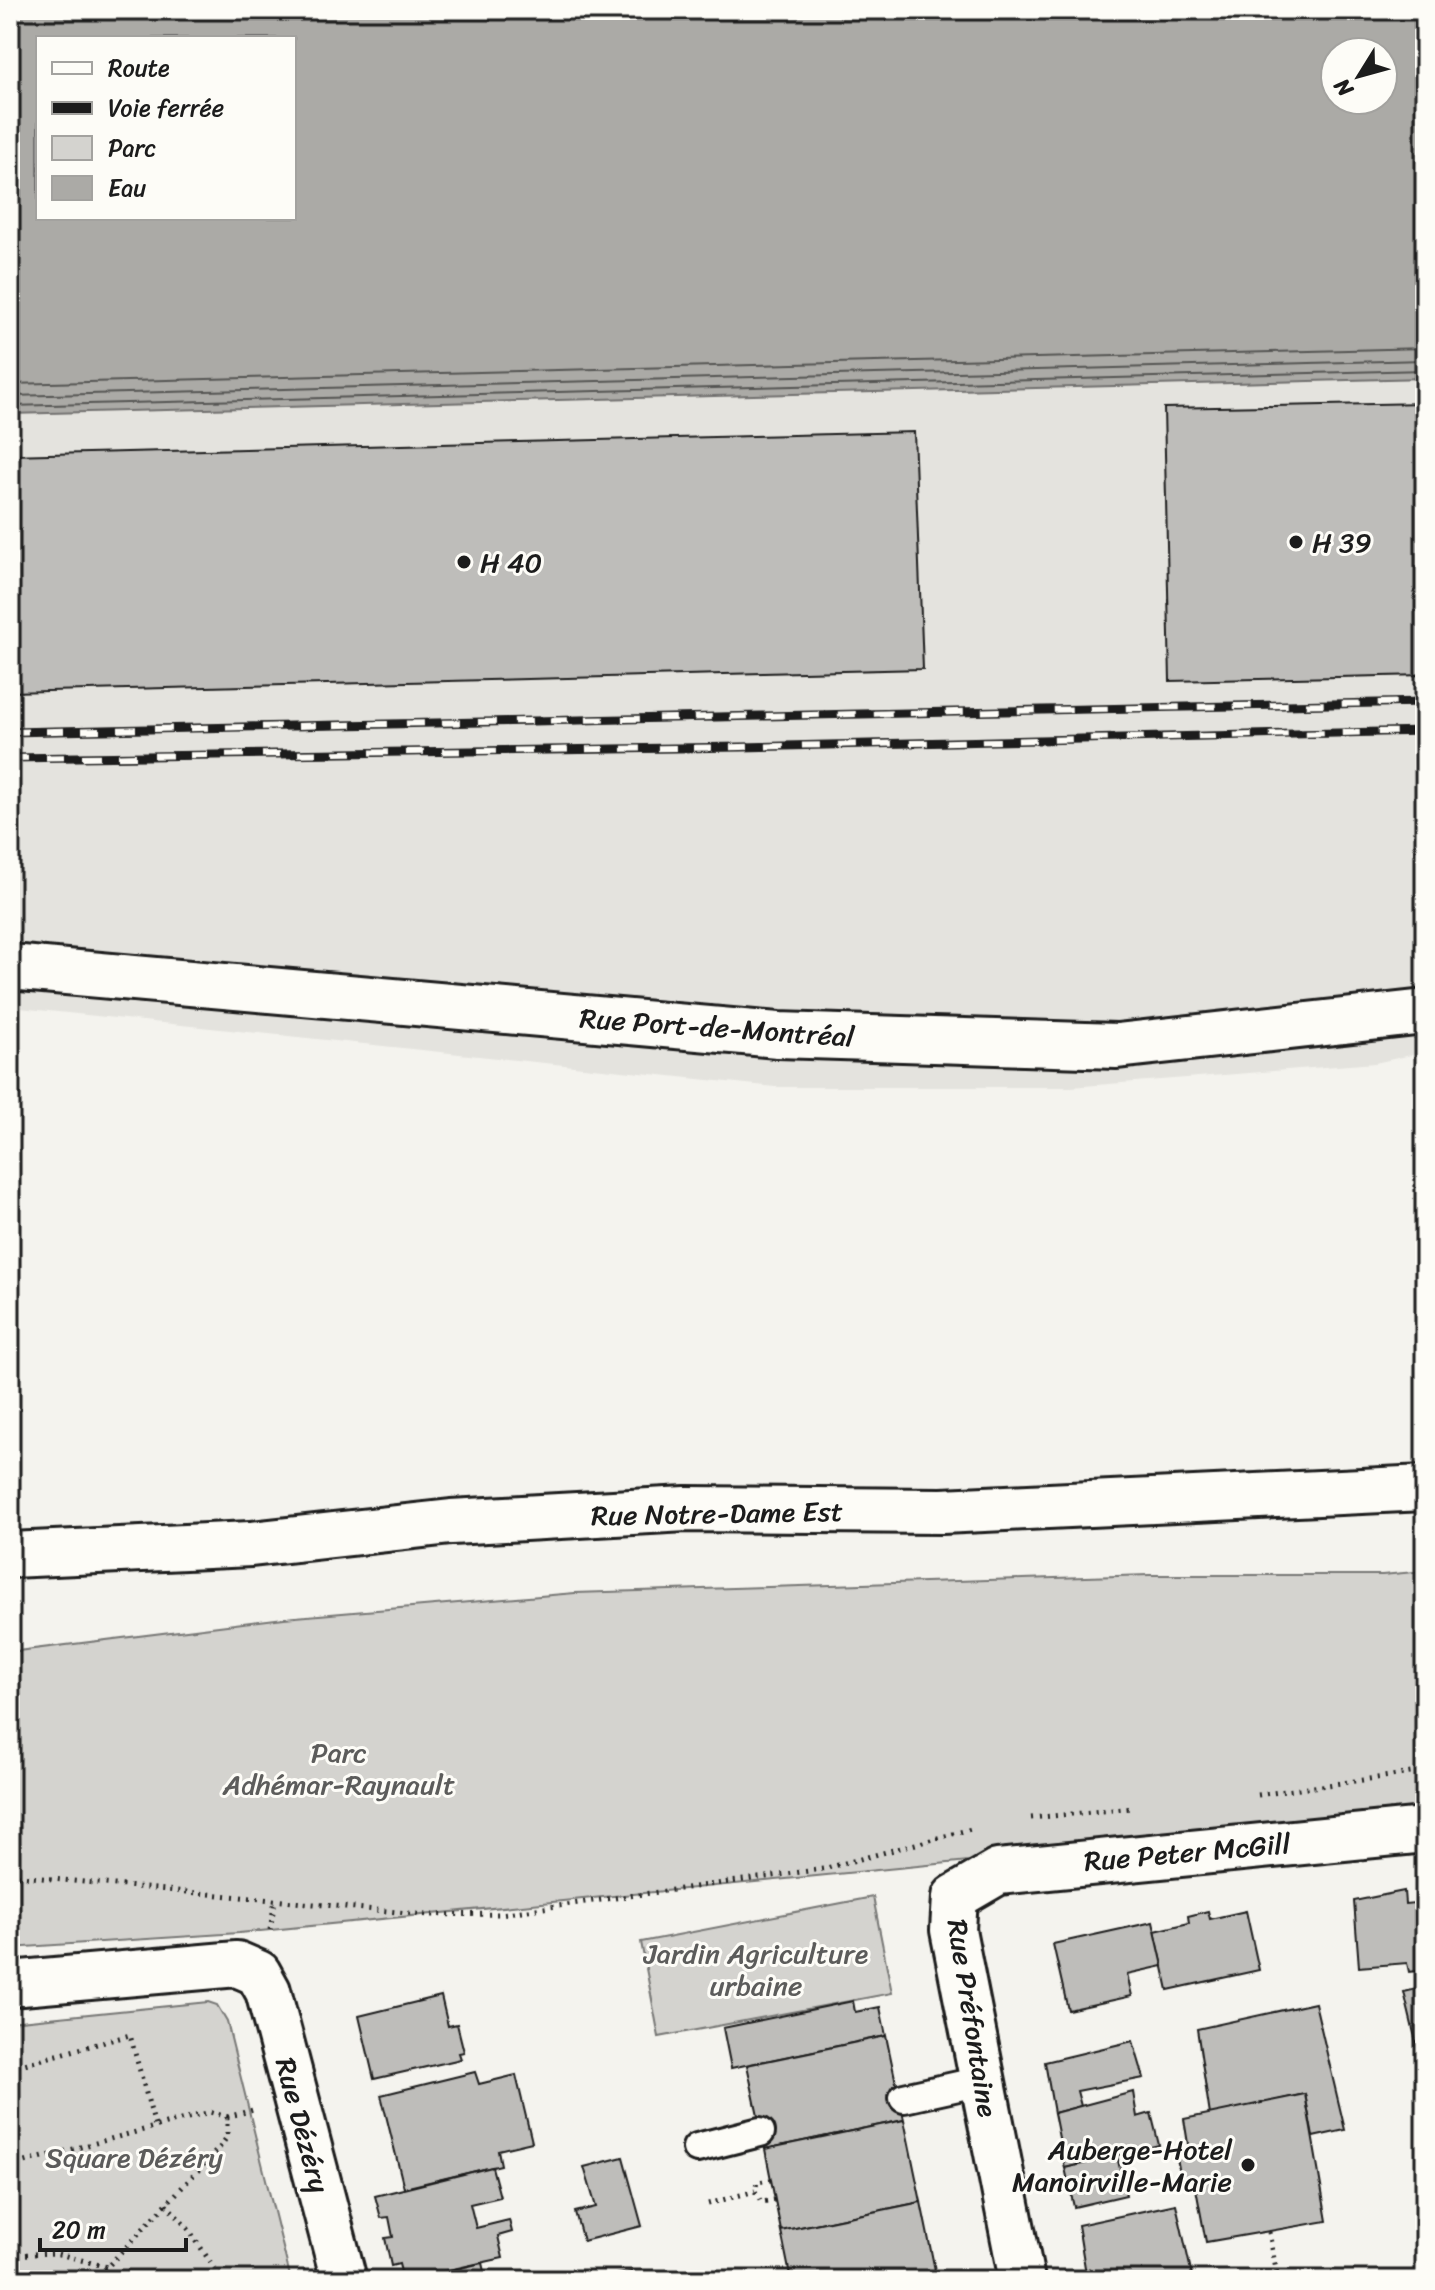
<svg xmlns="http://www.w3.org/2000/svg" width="1435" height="2290" viewBox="0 0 1435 2290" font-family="Sriracha,sans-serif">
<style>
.built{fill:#e4e3de}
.green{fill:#d4d3cf;stroke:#787876;stroke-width:2}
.water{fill:#abaaa6;stroke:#72716f;stroke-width:2;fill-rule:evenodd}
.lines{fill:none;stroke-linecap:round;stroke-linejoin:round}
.shore{stroke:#555553;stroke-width:2}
.building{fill:#bebdba;stroke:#1c1c1c;stroke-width:2}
.service-casing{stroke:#1c1c1c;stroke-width:34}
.minor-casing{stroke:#1c1c1c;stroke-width:50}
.primary-casing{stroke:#1c1c1c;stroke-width:50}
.path{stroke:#1c1c1c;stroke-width:5;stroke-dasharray:2 6;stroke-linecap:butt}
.service{stroke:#fdfcf7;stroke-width:28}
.minor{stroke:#fdfcf7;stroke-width:44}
.primary{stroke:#fdfcf7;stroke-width:44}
.rail-casing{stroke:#1c1c1c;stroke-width:9}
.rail{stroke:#fdfcf7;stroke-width:6;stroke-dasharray:18;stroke-linecap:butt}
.poi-dot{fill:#1c1c1c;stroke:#fdfcf7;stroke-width:3}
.labels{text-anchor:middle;stroke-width:6;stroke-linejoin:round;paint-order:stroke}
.poi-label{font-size:28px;fill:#1c1c1c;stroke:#fdfcf7;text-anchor:start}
.street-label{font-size:28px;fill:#1c1c1c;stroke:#fdfcf7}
.park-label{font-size:28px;fill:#5c5c5b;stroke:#fdfcf7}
</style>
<rect width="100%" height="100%" fill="#f4f3ee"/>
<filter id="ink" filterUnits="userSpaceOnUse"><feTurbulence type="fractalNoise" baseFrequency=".0125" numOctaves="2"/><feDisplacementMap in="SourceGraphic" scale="16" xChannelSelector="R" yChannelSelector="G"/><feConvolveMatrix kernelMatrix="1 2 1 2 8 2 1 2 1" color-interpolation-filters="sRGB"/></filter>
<g filter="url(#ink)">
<!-- built -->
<polygon class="built" points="1425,378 1425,1052 1375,1063 1071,1087 775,1087 10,1007 10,414"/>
<!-- green -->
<g class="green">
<polygon points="1425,1571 1425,1816 239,1933 10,1948 10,1652 284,1618 575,1593 1149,1575 1382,1575"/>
<polygon points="873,1897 892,1993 659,2037 641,1942"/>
<polygon points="208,2002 217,2005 227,2022 291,2280 10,2280 10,2022"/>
</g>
<!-- water -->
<path class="water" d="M10 10H1425V378L10 414ZM38 38H294V218H38ZM1335 52H1383V100H1335Z"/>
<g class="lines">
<!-- shore -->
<g class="shore">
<polyline points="10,384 1425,348"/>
<polyline points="10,396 1425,360"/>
<polyline points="10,406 1425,370"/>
</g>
</g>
<!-- building -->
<g class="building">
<polygon points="1425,403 1425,675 1170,681 1164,408"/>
<polygon points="914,432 923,669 10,692 10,455"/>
<polygon points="1404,1891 1405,1904 1425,1902 1425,1970 1409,1972 1407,1963 1359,1967 1354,1901"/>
<polygon points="1208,1911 1210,1919 1246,1911 1259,1970 1168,1990 1155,1931 1189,1923 1188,1916"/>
<polygon points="1153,1922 1163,1966 1127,1974 1132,1996 1068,2010 1053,1944"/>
<polygon points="1425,1987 1425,2039 1416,2042 1404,1992"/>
<polygon points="441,1996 448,2026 457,2024 464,2052 459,2053 461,2059 374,2079 359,2016"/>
<polygon points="853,2001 855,2012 880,2007 886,2036 731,2068 723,2028"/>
<polygon points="1315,2003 1345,2130 1313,2137 1305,2094 1210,2115 1197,2029"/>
<polygon points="886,2036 904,2120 765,2149 747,2065"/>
<polygon points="1425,2039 1425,2083 1416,2042"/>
<polygon points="1133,2041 1144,2078 1077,2091 1081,2106 1054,2113 1045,2062"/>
<polygon points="475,2072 479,2084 516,2075 532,2142 498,2150 501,2165 404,2188 381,2095"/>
<polygon points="1133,2092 1137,2117 1151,2113 1159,2145 1065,2168 1054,2113"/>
<polygon points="1305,2094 1327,2221 1206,2242 1194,2178 1181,2180 1176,2152 1189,2150 1184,2119"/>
<polygon points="904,2120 921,2202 781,2231 765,2149"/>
<polygon points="1117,2156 1126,2195 1074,2207 1065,2168"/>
<polygon points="623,2157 642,2226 583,2241 575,2212 596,2207 584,2167"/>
<polygon points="492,2167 500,2197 470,2204 476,2228 509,2220 512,2232 498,2236 503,2258 403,2280 399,2264 391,2266 385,2238 393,2237 389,2217 381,2218 375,2196"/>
<polygon points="921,2202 937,2280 791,2280 781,2231"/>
<polygon points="1176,2204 1193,2280 1087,2280 1078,2225"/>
<polygon points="482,2263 486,2280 409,2280"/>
<polygon points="632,2272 634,2280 592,2280 592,2279"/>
</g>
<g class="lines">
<defs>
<g id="service">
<polyline points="904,2098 981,2081"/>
<polyline points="697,2148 760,2132"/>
</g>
<g id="minor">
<polyline points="10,967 778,1035 1117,1046 1425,1012"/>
<polyline points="10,1984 237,1964 258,1973 268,1991 344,2280"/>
<polyline points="1022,2280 953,1930 955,1897 998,1872 1425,1830"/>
</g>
<polyline id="primary" points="10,1555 251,1544 451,1522 686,1509 942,1511 1425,1488"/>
</defs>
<!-- service casing -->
<use href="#service" class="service-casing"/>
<!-- minor casing -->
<use href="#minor" class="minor-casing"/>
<!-- primary casing -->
<use href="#primary" class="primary-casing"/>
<!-- path -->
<g class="path">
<polyline points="1258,1795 1425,1771"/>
<polyline points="1031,1818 1133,1808"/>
<polyline points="10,1875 429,1915 500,1914 823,1869 975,1828"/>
<polyline points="270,1930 275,1900"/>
<polyline points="10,2068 130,2035 155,2126"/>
<polyline points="227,2117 253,2110"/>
<polyline points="10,2166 210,2112 227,2117 227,2137 220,2147 95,2280"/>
<polyline points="771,2180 757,2182 755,2191 761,2202 775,2200"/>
<polyline points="166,2204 190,2231 222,2280"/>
<polyline points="708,2204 755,2191"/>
<polyline points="1269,2232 1278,2280"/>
<polyline points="10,2255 55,2253 107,2267"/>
<polyline points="17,2255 23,2280"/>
</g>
<!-- service -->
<use href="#service" class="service"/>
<!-- minor -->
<use href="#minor" class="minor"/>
<!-- primary -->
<use href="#primary" class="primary"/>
<defs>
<g id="rail">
<polyline points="10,732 1425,702"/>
<polyline points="10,758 741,747 1425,731"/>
</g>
</defs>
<!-- rail casing -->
<use href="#rail" class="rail-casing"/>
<!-- rail -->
<use href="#rail" class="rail"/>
</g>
</g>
<!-- markers -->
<g class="poi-dot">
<circle cx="1296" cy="542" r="8"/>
<circle cx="464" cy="562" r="8"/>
<circle cx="1248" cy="2165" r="8"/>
</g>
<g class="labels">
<!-- poi labels -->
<g class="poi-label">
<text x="1312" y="552">H 39</text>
<text x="480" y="572">H 40</text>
<text x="1232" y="2159" text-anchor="end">Auberge-Hotel<tspan x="1232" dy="32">Manoirville-Marie</tspan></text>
</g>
<!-- street labels -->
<g class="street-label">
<text transform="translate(717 1027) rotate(4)" y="10">Rue Port-de-Montréal</text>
<text transform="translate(717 1513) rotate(-1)" y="10">Rue Notre-Dame Est</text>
<text transform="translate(1187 1852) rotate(-5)" y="10">Rue Peter McGill</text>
<text transform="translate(973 2018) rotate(81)" y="10">Rue Préfontaine</text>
<text transform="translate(303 2125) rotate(75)" y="10">Rue Dézéry</text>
</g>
<!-- park labels -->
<g class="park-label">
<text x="339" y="1762">Parc<tspan x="339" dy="32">Adhémar-Raynault</tspan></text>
<text x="756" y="1963">Jardin Agriculture<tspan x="756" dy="32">urbaine</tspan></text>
<text x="134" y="2167">Square Dézéry</text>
</g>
</g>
<!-- margin -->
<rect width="1435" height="2290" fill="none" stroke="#fdfcf7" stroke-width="40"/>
<rect x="20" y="20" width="1395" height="2250" fill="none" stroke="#1c1c1c" stroke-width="3" filter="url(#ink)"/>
<!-- legend -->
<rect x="36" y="36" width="260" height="184" fill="#fdfcf7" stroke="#a3a29f" stroke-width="2"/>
<rect x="52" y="62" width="40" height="12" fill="#fdfcf7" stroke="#a3a29f" stroke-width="2"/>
<text x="108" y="76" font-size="24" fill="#1c1c1c">Route</text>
<rect x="52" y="102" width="40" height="12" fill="#1c1c1c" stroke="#a3a29f" stroke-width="2"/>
<text x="108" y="116" font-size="24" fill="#1c1c1c">Voie ferrée</text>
<rect x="52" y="136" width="40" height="24" fill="#d4d3cf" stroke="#a3a29f" stroke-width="2"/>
<text x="108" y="156" font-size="24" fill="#1c1c1c">Parc</text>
<rect x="52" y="176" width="40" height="24" fill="#abaaa6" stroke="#a3a29f" stroke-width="2"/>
<text x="108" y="196" font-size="24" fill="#1c1c1c">Eau</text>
<!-- north arrow -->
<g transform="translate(1359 76) rotate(233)"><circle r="38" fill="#fdfcf7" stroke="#a3a29f" stroke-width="2"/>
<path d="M0-6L14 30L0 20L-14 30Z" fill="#1c1c1c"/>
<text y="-12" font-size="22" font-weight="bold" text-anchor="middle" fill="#1c1c1c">N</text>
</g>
<!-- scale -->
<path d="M40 2238v12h146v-12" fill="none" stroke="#1c1c1c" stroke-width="4"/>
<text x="52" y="2238" font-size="24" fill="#1c1c1c" stroke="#fdfcf7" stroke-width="6" paint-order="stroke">20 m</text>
</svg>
